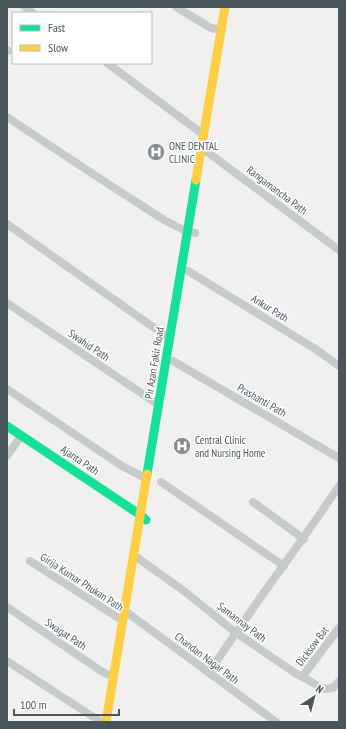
<svg xmlns="http://www.w3.org/2000/svg" width="346" height="729" viewBox="0 0 346 729" font-family="'PT Sans Narrow',sans-serif">
<style>
.lines{fill:none;stroke-linecap:round;stroke-linejoin:round}
.street{stroke:#c7cacb;stroke-width:8}
.fast{stroke:#16e098;stroke-width:9}
.slow{stroke:#ffcf43;stroke-width:9}
.labels{text-anchor:middle;stroke-width:3;stroke-linejoin:round;paint-order:stroke}
.poi-label{font-size:11px;fill:#48555b;stroke:#fff;text-anchor:start}
.street-label{font-size:11px;fill:#48555b;stroke:#fff}
</style>
<rect width="100%" height="100%" fill="#f0f0f0"/>
<g class="lines">
<!-- street -->
<g class="street">
<polyline points="24,7 33,13"/>
<polyline points="176,7 211,28 222,30"/>
<polyline points="7,50 8,51"/>
<polyline points="107,63 204,135"/>
<path d="M7 117C49 145 91 173 133 200 151 211 174 229 195 233"/>
<polyline points="202,148 339,250"/>
<polyline points="7,224 170,339"/>
<polyline points="188,271 317,350 339,366"/>
<polyline points="7,303 159,405"/>
<polyline points="173,361 339,458"/>
<polyline points="7,389 122,466 147,479"/>
<polyline points="7,456 21,436"/>
<polyline points="161,482 284,566"/>
<polyline points="253,502 304,539"/>
<polyline points="135,556 184,591 235,632 295,673 324,689 333,688 339,681"/>
<polyline points="30,561 123,621"/>
<polyline points="7,607 101,671 113,677"/>
<polyline points="125,611 276,722"/>
<polyline points="7,661 101,722"/>
<path d="M209 673C250 609 297 549 339 486"/>
<polyline points="302,677 339,628"/>
</g>
<!-- fast -->
<g class="fast">
<polyline points="7,426 139,514 146,520"/>
<polyline points="147,474 196,180"/>
</g>
<!-- slow -->
<g class="slow">
<polyline points="196,180 225,7"/>
<polyline points="106,722 147,474"/>
</g>
</g>
<!-- icons -->
<defs>
<symbol id="hospital-disc" viewBox="-11 -11 22 22"><circle r="9.5" fill="#838b8f" stroke="#fff"/><path d="M-5-5h3v3.5h4V-5h3V5h-3V1.5h-4V5h-3Z" fill="#fff"/></symbol>
</defs>
<g fill-rule="evenodd">
<use href="#hospital-disc" x="146" y="142" width="20" height="20"/>
<use href="#hospital-disc" x="172" y="436" width="20" height="20"/>
</g>
<g class="labels">
<!-- poi labels -->
<g class="poi-label">
<text x="169" y="150">ONE DENTAL<tspan x="169" dy="13">CLINIC</tspan></text>
<text x="195" y="444">Central Clinic<tspan x="195" dy="13">and Nursing Home</tspan></text>
</g>
<!-- street labels -->
<g class="street-label">
<text transform="translate(277 190) rotate(37)" y="4">Rangamancha Path</text>
<text transform="translate(270 308) rotate(32)" y="4">Ankur Path</text>
<text transform="translate(89 345) rotate(34)" y="4">Swahid Path</text>
<text transform="translate(154 363) rotate(-81)" y="4">Pir Azan Fakir Road</text>
<text transform="translate(262 400) rotate(30)" y="4">Prashanti Path</text>
<text transform="translate(80 460) rotate(34)" y="4">Ajanta Path</text>
<text transform="translate(82 582) rotate(33)" y="4">Girija Kumar Phukan Path</text>
<text transform="translate(242 622) rotate(37)" y="4">Samannay Path</text>
<text transform="translate(66 634) rotate(34)" y="4">Swagat Path</text>
<text transform="translate(312 646) rotate(-53)" y="4">Dicksow Bat</text>
<text transform="translate(207 658) rotate(37)" y="4">Chandan Nagar Path</text>
</g>
</g>
<!-- border -->
<rect width="346" height="729" fill="none" stroke="#48555b" stroke-width="16"/>
<!-- legend -->
<rect x="12" y="12" width="140" height="52" fill="#ffffff" stroke="#b6bbbd"/>
<rect x="20" y="25" width="20" height="6" fill="#16e098" stroke="#b6bbbd"/>
<text x="48" y="32" font-size="12" fill="#48555b">Fast</text>
<rect x="20" y="45" width="20" height="6" fill="#ffcf43" stroke="#b6bbbd"/>
<text x="48" y="52" font-size="12" fill="#48555b">Slow</text>
<!-- north arrow -->
<g transform="translate(314 697) rotate(36)" stroke="#ffffff" stroke-width="3" paint-order="stroke">
<path d="M0-3L7 15L0 10L-7 15Z" fill="#48555b"/>
<text y="-6" font-size="11" font-weight="bold" text-anchor="middle" fill="#48555b">N</text>
</g>
<!-- scale -->
<path d="M14 709v6h105v-6" fill="none" stroke="#48555b" stroke-width="2"/>
<text x="20" y="709" font-size="12" fill="#48555b" stroke="#ffffff" stroke-width="3" paint-order="stroke">100 m</text>
</svg>
